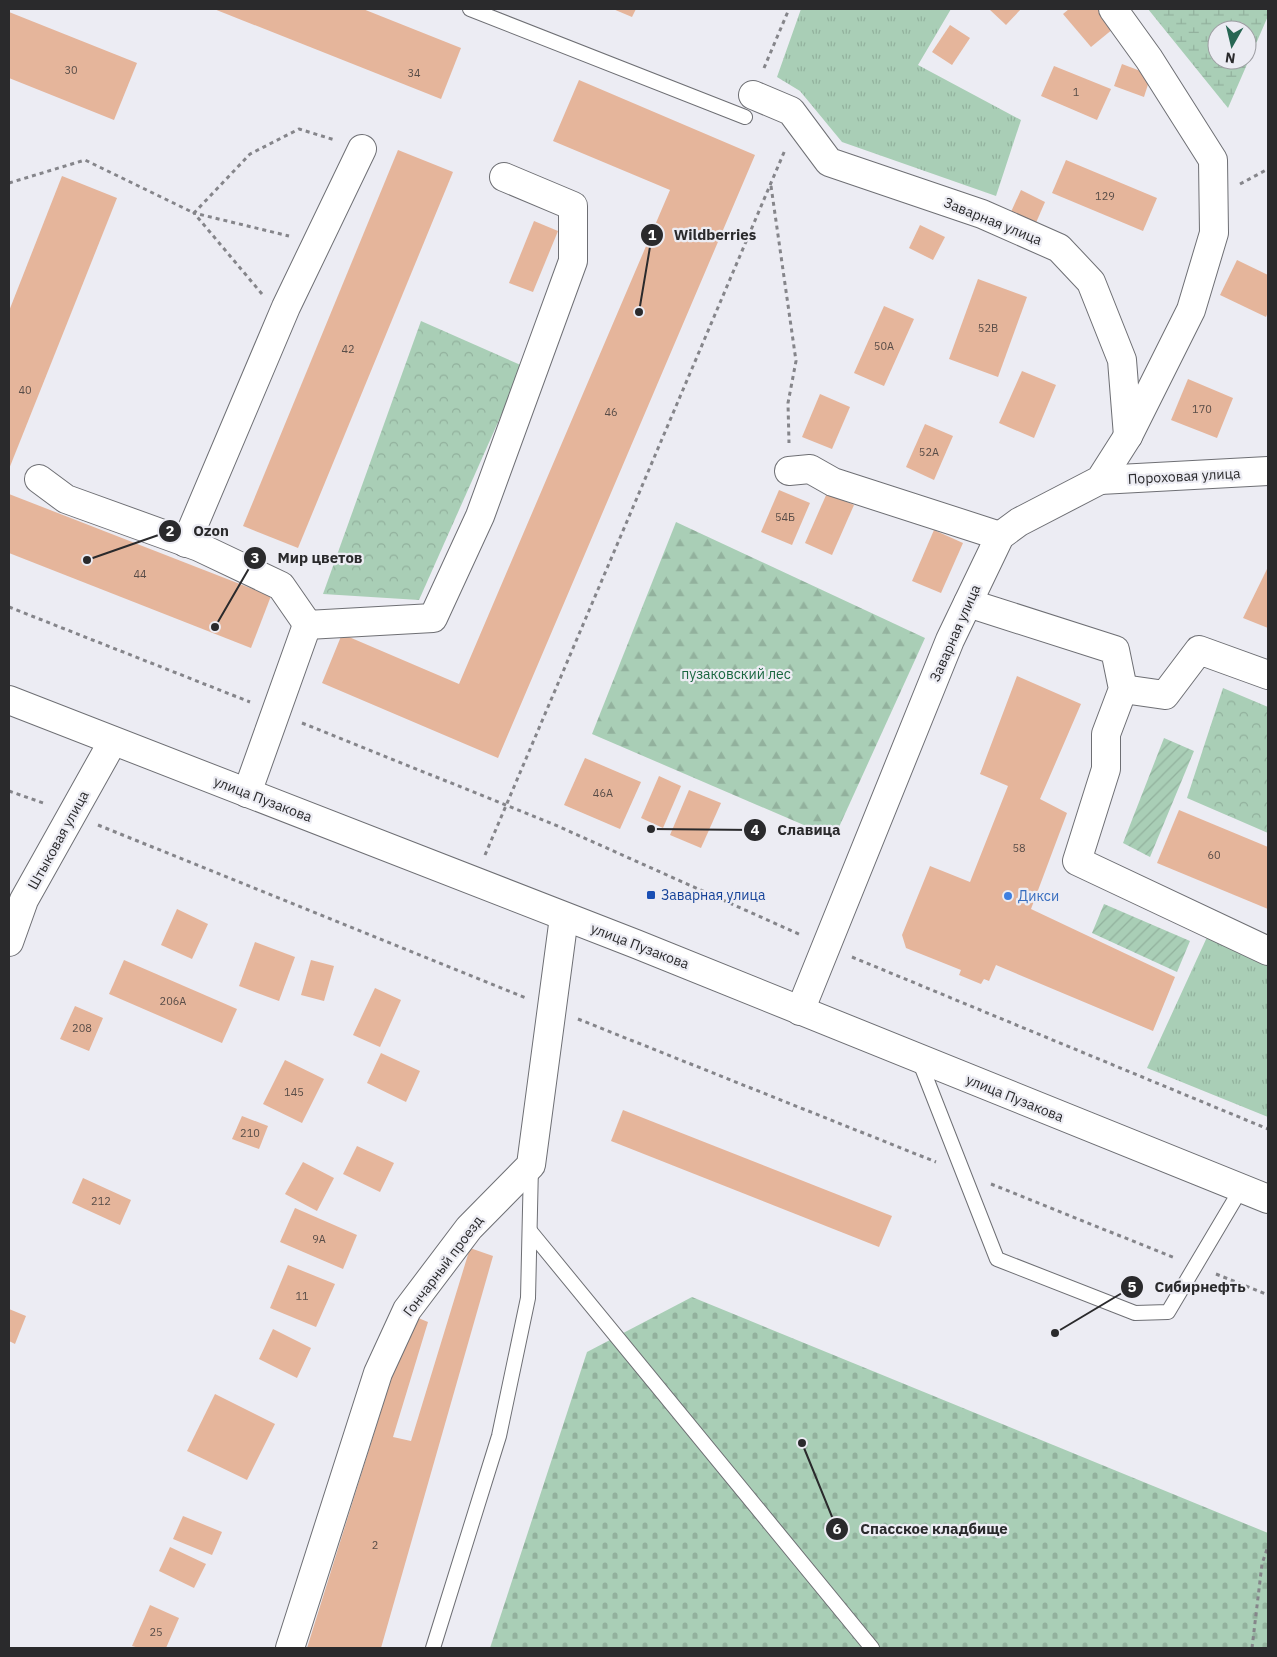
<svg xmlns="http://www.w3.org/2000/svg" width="1277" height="1657" viewBox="0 0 1277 1657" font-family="'IBM Plex Sans',sans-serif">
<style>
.grass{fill:url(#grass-tufts)}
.forest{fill:url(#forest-firs)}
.wetland{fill:url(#wetland-marsh);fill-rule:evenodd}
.cemetery{fill:url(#cemetery-stones)}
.park{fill:url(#park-crowns)}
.garden{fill:url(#garden-furrows)}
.building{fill:#e5b59b}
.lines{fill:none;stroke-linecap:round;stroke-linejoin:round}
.lane-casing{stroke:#6e6f74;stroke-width:16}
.street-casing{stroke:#6e6f74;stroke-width:30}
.secondary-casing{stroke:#6e6f74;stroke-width:30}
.path{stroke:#85858a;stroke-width:3;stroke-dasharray:4 4;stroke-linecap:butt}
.lane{stroke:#fff;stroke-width:14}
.street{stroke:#fff;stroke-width:28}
.secondary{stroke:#fff;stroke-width:28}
.transit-dot{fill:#1a4fb4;stroke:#ececf3;stroke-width:2}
.shop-dot{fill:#3f7fe0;stroke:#ececf3;stroke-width:2}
.labels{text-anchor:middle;stroke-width:4.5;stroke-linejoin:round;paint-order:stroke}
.number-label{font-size:11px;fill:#594d48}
.street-label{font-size:14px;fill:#2a2a2c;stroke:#ececf3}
.park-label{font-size:14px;fill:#196640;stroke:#ececf3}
.transit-label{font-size:14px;fill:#164399;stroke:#ececf3;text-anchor:start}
.shop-label{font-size:14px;fill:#366cbe;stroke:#ececf3;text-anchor:start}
.leader{fill:none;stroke:#2a2a2c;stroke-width:2}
.callout-dot{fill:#2a2a2c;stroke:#ececf3;stroke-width:2}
.mark-label{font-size:15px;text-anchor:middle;font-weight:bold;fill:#fff}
.callout-label{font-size:15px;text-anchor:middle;font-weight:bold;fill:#2a2a2c;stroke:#ececf3;stroke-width:4.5;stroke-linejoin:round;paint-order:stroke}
</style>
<defs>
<pattern id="grass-tufts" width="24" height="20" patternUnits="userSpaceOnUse" patternTransform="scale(1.25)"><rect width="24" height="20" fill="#a9ceb6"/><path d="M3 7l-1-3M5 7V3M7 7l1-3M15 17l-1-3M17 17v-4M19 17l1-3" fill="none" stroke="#92b19d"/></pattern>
<pattern id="forest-firs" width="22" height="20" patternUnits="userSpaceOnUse" patternTransform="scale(1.25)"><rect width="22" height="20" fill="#a9ceb6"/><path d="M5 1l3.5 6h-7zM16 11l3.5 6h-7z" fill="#92b19d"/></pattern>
<pattern id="wetland-marsh" width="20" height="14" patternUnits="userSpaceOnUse" patternTransform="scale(1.25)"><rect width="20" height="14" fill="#a9ceb6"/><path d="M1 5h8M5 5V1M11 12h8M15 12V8" fill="none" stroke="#92b19d"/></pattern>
<pattern id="cemetery-stones" width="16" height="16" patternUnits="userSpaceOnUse" patternTransform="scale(1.25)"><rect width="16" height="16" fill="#a9ceb6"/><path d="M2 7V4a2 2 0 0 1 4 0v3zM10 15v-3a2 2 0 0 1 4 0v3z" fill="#92b19d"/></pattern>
<pattern id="park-crowns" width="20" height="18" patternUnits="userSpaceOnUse" patternTransform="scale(1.25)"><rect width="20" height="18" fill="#a9ceb6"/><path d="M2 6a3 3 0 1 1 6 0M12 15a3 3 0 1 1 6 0" fill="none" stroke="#92b19d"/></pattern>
<pattern id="garden-furrows" width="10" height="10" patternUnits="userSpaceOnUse" patternTransform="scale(1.25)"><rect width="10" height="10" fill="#a9ceb6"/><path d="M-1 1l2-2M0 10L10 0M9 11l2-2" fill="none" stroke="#92b19d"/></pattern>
</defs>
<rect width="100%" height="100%" fill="#ececf3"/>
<!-- grass -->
<g class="grass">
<polygon points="801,9 951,9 918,65 1021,120 996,196 842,142 800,91 777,77"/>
<polygon points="1208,935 1268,965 1268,1117 1147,1068"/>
</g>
<!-- forest -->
<polygon class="forest" points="676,522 925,638 834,838 592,734"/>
<!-- wetland -->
<path class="wetland" d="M1148 9H1268V16L1228 108ZM1217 30H1247V60H1217Z"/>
<!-- cemetery -->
<polygon class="cemetery" points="692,1297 1268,1533 1268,1648 490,1648 587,1352"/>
<!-- park -->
<g class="park">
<polygon points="421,321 523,366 419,600 323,594"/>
<polygon points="1223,688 1268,707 1268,833 1187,798"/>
</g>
<!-- garden -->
<g class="garden">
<polygon points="1164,738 1194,751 1150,857 1123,843"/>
<polygon points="1104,904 1190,941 1177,972 1092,933"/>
</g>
<!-- building -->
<g class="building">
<polygon points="214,9 363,9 461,48 441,99"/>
<polygon points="613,9 636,9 632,17"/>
<polygon points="989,9 1021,9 1006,25"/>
<polygon points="1069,9 1107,9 1119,24 1091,47 1063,14"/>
<polygon points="9,12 137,63 114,120 9,78"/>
<polygon points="950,25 970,38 952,65 932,52"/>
<polygon points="1122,64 1151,75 1144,97 1114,86"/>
<polygon points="1054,66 1111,89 1097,120 1041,96"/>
<polygon points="579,80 755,155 498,758 322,683 342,634 459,684 670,190 553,141"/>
<polygon points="398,150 453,172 298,548 243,526"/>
<polygon points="1066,160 1157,198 1143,231 1052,193"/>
<polygon points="62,176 117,198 9,469 9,311"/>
<polygon points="1021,190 1045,202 1035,225 1010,214"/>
<polygon points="534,221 558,231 533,292 509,283"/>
<polygon points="920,225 945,237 933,260 909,248"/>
<polygon points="1237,260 1268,275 1268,312 1266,317 1220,295"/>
<polygon points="978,279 1027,297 998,377 949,359"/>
<polygon points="884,306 914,319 884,386 854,373"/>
<polygon points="1022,371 1056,385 1034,438 999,423"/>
<polygon points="1188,379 1233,398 1217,438 1171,420"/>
<polygon points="820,394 850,407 832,449 802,437"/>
<polygon points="925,424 953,436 934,480 906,467"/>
<polygon points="779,490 810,503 792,545 761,532"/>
<polygon points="827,493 854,505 832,555 805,543"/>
<polygon points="9,494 271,596 251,648 9,553"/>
<polygon points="934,530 963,543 941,593 912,581"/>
<polygon points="1268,567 1268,628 1243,618"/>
<polygon points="1017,676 1081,704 1040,799 1067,813 1031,909 1175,977 1153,1031 996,965 989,981 984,979 981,984 959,975 961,970 906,948 902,935 930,866 970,882 1008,786 980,774"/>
<polygon points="585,758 641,782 620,829 564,805"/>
<polygon points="659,776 681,786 663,828 641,818"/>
<polygon points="689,790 721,803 701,848 670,835"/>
<polygon points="1179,810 1268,847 1268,909 1157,863"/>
<polygon points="177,909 208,924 192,959 161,945"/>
<polygon points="255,942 295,957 279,1001 239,986"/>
<polygon points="124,960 237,1009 222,1043 109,994"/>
<polygon points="311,960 334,966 324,1001 301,995"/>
<polygon points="375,988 401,1000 380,1047 353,1035"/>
<polygon points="75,1006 103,1018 89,1051 60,1039"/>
<polygon points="381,1053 420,1071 406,1102 367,1083"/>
<polygon points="285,1060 324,1079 302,1123 263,1104"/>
<polygon points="623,1110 892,1216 879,1247 611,1141"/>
<polygon points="242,1116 268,1126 259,1149 232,1139"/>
<polygon points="357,1146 394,1163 380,1192 343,1174"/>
<polygon points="303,1162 334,1178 317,1211 285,1194"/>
<polygon points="83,1178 131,1200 120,1225 72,1203"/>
<polygon points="295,1208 357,1235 343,1269 280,1242"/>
<polygon points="470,1248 493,1256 381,1648 307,1648 411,1315 428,1322 393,1437 411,1441"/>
<polygon points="288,1265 335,1284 316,1327 270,1308"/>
<polygon points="9,1309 26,1316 15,1344 9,1341"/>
<polygon points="273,1329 311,1348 297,1378 259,1359"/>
<polygon points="215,1394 275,1424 247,1480 187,1451"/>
<polygon points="183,1516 222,1532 212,1555 173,1539"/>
<polygon points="170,1547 206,1564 194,1588 159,1571"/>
<polygon points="150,1605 179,1618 166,1648 139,1648 132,1646"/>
</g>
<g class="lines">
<defs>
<g id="lane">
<polyline points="470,9 745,117"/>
<polyline points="919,1060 997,1259 1135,1313 1168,1312 1241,1189"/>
<polyline points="530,1231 872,1648"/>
<polyline points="433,1648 499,1436 528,1298 531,1166"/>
</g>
<g id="street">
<polyline points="753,95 791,111 829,162 982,214 1059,248 1091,282 1122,360 1128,436"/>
<polyline points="789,471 810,469 833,482 1000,536"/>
<polyline points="39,479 66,499 199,547 281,586 308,625"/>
<polyline points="1100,480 1268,471"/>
<polyline points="186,543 286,307 362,149"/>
<polyline points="968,603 1115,650 1123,689 1106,734 1106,769 1077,861 1268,951"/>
<polyline points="1123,689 1165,695 1199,650 1268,675"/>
<polyline points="247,793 307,625 433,618 480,516 573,261 573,206 504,177"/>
<polyline points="9,942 24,900 113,741"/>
<polyline points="800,1011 950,640 1000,536 1019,522 1100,480 1128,436 1191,310 1214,233 1213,160 1149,59 1113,9"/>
<polyline points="290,1648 378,1373 407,1310 469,1228 531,1165 564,917"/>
</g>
<polyline id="secondary" points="9,700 636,944 1268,1199"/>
</defs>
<!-- lane casing -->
<use href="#lane" class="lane-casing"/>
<!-- street casing -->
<use href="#street" class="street-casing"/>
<!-- secondary casing -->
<use href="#secondary" class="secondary-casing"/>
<!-- path -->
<g class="path">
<polyline points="764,68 789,9"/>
<polyline points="9,183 85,160 194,213 250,154 299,129 335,140"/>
<polyline points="1240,184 1268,169"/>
<polyline points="771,186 796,361 788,403 789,443"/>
<polyline points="262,294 194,213 289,236"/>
<polyline points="9,607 250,702"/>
<polyline points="302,723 553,824 801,935"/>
<polyline points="9,791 46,804"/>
<polyline points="98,825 526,998"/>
<polyline points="485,855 785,150"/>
<polyline points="852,957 1268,1129"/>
<polyline points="578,1019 936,1162"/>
<polyline points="991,1184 1175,1258"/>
<polyline points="1216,1274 1268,1295"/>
<polyline points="1252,1648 1262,1564 1268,1546"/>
</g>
<!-- lane -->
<use href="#lane" class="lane"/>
<!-- street -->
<use href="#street" class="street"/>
<!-- secondary -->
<use href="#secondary" class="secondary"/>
</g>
<!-- markers -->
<rect class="transit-dot" x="646" y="890" width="10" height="10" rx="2.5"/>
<circle class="shop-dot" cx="1008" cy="896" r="5"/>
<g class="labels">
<!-- number labels -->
<g class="number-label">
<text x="71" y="74">30</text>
<text x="414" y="77">34</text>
<text x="1076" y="96">1</text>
<text x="1105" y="200">129</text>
<text x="988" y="332">52В</text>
<text x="884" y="350">50А</text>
<text x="348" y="353">42</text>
<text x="25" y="394">40</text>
<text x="1202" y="413">170</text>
<text x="611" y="416">46</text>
<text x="929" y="456">52А</text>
<text x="785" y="521">54Б</text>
<text x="140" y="578">44</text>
<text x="603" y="797">46А</text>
<text x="1019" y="852">58</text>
<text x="1214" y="859">60</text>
<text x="173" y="1005">206А</text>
<text x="82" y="1032">208</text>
<text x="294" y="1096">145</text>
<text x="250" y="1137">210</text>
<text x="101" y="1205">212</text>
<text x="319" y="1243">9А</text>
<text x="302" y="1300">11</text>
<text x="375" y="1549">2</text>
<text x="156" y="1636">25</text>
</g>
<!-- street labels -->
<g class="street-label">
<text transform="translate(993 221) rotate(22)" y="5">Заварная улица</text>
<text transform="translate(1184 476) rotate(-3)" y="5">Пороховая улица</text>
<text transform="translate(955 633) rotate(-66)" y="5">Заварная улица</text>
<text transform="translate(263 799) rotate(21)" y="5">улица Пузакова</text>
<text transform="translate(58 840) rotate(-61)" y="5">Штыковая улица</text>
<text transform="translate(640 946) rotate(21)" y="5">улица Пузакова</text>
<text transform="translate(1015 1098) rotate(22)" y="5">улица Пузакова</text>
<text transform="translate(443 1266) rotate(-53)" y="5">Гончарный проезд</text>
</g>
<!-- park labels -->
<g class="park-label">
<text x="736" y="679">пузаковский лес</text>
</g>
<!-- transit labels -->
<g class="transit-label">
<text x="661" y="900">Заварная улица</text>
</g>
<!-- shop labels -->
<g class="shop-label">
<text x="1018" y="901">Дикси</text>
</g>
</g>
<!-- callouts -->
<path class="leader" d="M639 312L652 235M87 560L170 531M215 627L255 558M651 829L755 830M1055 1333L1132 1287M802 1443L837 1529"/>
<g class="callout-dot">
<circle cx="639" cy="312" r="5"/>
<circle cx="87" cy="560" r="5"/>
<circle cx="215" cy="627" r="5"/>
<circle cx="651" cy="829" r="5"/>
<circle cx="1055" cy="1333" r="5"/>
<circle cx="802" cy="1443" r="5"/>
<circle cx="652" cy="235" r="12"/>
<circle cx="170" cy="531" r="12"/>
<circle cx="255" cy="558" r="12"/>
<circle cx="755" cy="830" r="12"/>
<circle cx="1132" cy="1287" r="12"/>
<circle cx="837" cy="1529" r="12"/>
</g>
<g class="mark-label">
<text x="652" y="240">1</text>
<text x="170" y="536">2</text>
<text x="255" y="563">3</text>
<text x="755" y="835">4</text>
<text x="1132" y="1292">5</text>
<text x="837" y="1534">6</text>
</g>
<g class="callout-label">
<text x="715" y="240">Wildberries</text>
<text x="211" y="536">Ozon</text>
<text x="320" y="563">Мир цветов</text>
<text x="809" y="835">Славица</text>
<text x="1200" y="1292">Сибирнефть</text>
<text x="934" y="1534">Спасское кладбище</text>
</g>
<!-- border -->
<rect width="1277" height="1657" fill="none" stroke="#2a2a2c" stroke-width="20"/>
<!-- north arrow -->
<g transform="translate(1232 45) rotate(188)"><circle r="24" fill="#ececf3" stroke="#9e9ea3"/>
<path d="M0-4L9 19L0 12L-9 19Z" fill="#276653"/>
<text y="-8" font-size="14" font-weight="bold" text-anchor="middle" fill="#2a2a2c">N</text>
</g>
</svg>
